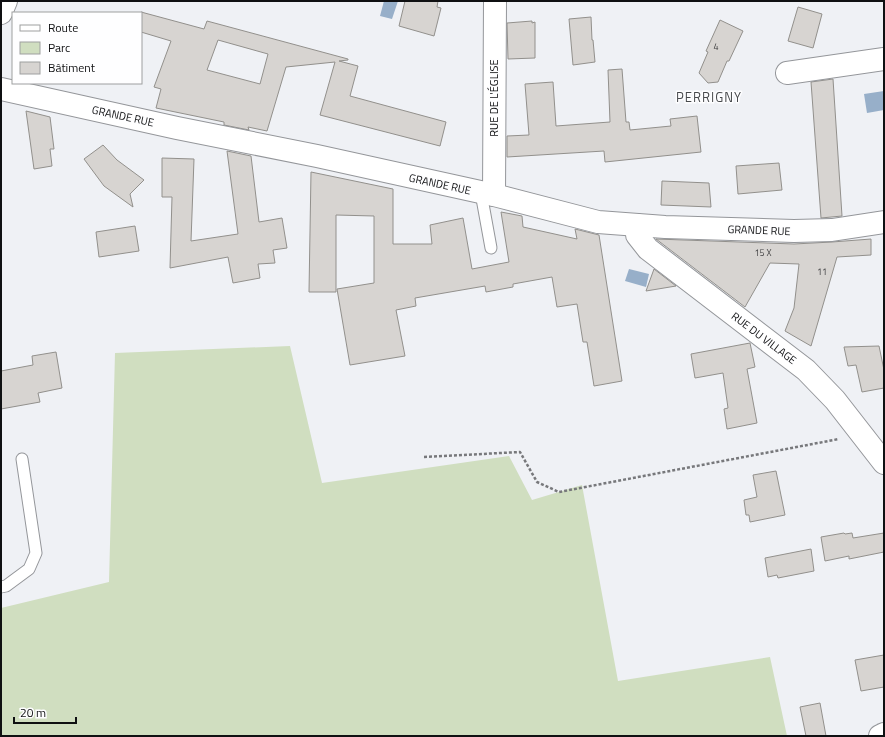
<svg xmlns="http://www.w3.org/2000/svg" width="885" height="737" viewBox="0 0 885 737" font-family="'Titillium Web',sans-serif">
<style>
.green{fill:#d0dec0}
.water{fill:#97afc9}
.building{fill:#d7d4d1;stroke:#92908c;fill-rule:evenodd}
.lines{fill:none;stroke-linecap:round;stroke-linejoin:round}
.service-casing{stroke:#94969a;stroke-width:13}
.minor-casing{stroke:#94969a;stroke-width:24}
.tertiary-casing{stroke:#94969a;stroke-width:24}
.path{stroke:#77787b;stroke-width:2.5;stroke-dasharray:3 2;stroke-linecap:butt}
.service{stroke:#fff;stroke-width:11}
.minor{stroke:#fff;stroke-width:22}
.tertiary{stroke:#fff;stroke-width:22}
.labels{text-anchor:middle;stroke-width:3;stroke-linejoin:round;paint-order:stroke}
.number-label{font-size:9px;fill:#414142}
.street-label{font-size:11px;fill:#0f1012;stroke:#fefeff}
.quarter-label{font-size:13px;letter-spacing:1px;fill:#47494c;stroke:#fefeff}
</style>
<rect width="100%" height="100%" fill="#eff1f5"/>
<!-- green -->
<polygon class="green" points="290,346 322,483 509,456 532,500 582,485 618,681 770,657 787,736 1,736 1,608 109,582 115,353"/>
<!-- water -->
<g class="water">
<polygon points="384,1 398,1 392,19 380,16"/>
<polygon points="884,91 884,110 867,113 864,94"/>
<polygon points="629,269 649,274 646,287 625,281"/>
</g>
<!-- building -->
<g class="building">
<polygon points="405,1 438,1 437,7 441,8 434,36 399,26"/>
<polygon points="798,7 822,14 813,48 788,41"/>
<path d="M141 12 204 29 207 21 348 59V60L339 61 358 66 350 96 446 122 440 146 320 115 335 62 286 67 267 131 248 127 249 130 224 125V122L156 108 161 89 154 87 171 41 141 32ZM218 40 268 54 260 84 207 70Z"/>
<polygon points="591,17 592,40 593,40 595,62 573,65 569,19"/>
<polygon points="720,20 743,31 729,61 727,61 718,82 708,83 699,73 708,52 706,51"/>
<polygon points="532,21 532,23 535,22 535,58 508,59 507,23"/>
<polygon points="622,69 626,122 629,122 630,130 671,126 670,119 697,116 701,152 605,162 604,151 507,157 507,136 529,135 525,84 553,82 556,126 610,122 608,70"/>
<polygon points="833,79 842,216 821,218 811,82"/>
<polygon points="26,111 50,117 54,149 50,149 52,166 34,169"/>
<polygon points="103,145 117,160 144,180 130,194 133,207 104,186 84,159"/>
<polygon points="227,151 251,156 259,222 282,218 287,248 273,250 275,263 258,264 260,278 233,283 228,257 170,268 172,197 162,197 162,158 194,159 191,241 238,234"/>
<polygon points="779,163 782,190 738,194 736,166"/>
<polygon points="311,172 393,189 393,244 432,244 430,225 463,218 472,269 509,262 501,212 522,216 523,227 577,239 575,229 599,235 622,381 594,386 587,342 583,342 577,304 557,307 552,277 513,284 513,287 486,292 485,286 415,298 416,306 396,310 405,356 350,365 337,289 374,283 374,216 336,215 336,292 309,292"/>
<polygon points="662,181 709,183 711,207 661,205"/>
<polygon points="135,226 139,251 99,257 96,232"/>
<polygon points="656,239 794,244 832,242 871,239 871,255 837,257 811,346 785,331 794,308 799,264 770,263 745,307"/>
<polygon points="654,269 676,286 646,291"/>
<polygon points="750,343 755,367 747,369 757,423 727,429 724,409 728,408 723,373 695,378 691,354"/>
<polygon points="879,346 884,370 884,388 862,392 856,365 848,366 844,347"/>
<polygon points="56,352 62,388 38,393 40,402 1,409 1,371 33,365 32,356"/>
<polygon points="776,471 785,515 750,522 749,515 746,515 744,500 757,497 753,475"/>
<polygon points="844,533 845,534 852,533 853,538 884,533 884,552 849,559 849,556 825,561 821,537"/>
<polygon points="811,549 814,571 778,578 777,575 768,577 765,558"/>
<polygon points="884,655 884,687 861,691 855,660"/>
<polygon points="820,703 826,736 806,736 800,707"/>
</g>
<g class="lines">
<defs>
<g id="service">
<polyline points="481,193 491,248"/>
<polyline points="1,587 6,586 29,569 36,553 22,459"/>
</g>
<g id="minor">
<polyline points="1,13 6,1"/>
<polyline points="787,73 884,59"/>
<polyline points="494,195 495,1"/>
<polyline points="637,225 637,235 648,249 806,370 835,400 884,463"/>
<polyline points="880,736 884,734"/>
</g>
<polyline id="tertiary" points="1,89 177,128 317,156 494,195 598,222 665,227 794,231 832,230 884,222"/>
</defs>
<!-- service casing -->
<use href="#service" class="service-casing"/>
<!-- minor casing -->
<use href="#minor" class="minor-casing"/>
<!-- tertiary casing -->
<use href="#tertiary" class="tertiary-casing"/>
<!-- path -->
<polyline class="path" points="424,457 520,452 537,482 559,492 839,439"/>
<!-- service -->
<use href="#service" class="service"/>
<!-- minor -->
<use href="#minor" class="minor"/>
<!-- tertiary -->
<use href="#tertiary" class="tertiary"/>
</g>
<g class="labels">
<!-- number labels -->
<g class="number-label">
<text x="716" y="50">4</text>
<text x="763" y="256">15 X</text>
<text x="822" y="275">11</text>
</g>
<!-- street labels -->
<g class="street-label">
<text transform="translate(494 98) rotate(-90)" y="4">RUE DE L'ÉGLISE</text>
<text transform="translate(123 116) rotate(12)" y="4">GRANDE RUE</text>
<text transform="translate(440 184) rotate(12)" y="4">GRANDE RUE</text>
<text transform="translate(759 230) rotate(2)" y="4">GRANDE RUE</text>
<text transform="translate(764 338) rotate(37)" y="4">RUE DU VILLAGE</text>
</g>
<!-- quarter labels -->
<g class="quarter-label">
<text x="709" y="102">PERRIGNY</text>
</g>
</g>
<!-- border -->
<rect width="885" height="737" fill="none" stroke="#0f1012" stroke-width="4"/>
<!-- legend -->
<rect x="12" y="12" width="130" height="72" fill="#fefeff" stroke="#9e9fa0"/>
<rect x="20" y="25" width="20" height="6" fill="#ffffff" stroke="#9e9fa0"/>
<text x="48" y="32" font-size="12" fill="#0f1012">Route</text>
<rect x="20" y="42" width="20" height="12" fill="#d0dec0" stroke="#9e9fa0"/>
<text x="48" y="52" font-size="12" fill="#0f1012">Parc</text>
<rect x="20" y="62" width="20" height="12" fill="#d7d4d1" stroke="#9e9fa0"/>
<text x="48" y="72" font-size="12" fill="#0f1012">Bâtiment</text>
<!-- scale -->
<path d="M14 717v6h62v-6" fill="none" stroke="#0f1012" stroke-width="2"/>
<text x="20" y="717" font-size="12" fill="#0f1012" stroke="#fefeff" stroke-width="3" paint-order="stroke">20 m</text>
</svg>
